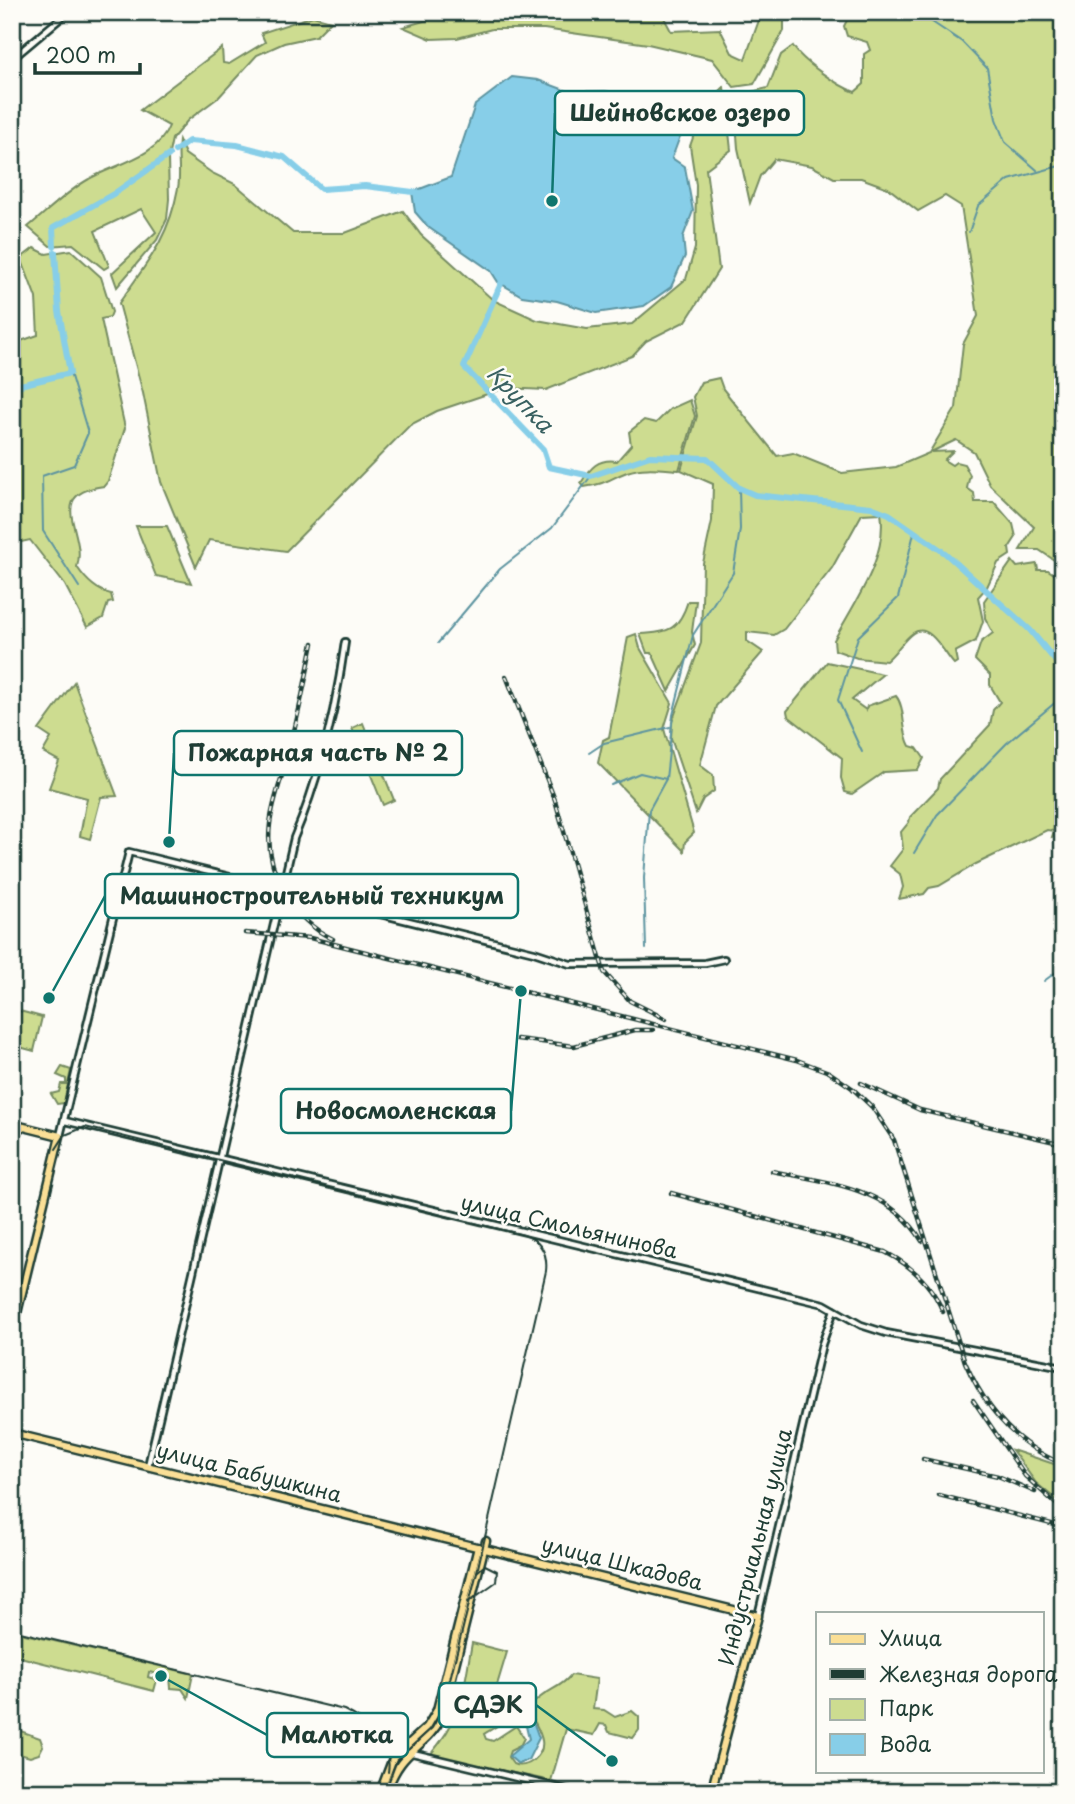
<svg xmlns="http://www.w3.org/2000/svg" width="1075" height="1804" viewBox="0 0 1075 1804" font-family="'Playpen Sans',sans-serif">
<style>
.green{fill:#cddc90;stroke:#768c62;stroke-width:2}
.water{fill:#87cee8;stroke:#5d94a0;stroke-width:2}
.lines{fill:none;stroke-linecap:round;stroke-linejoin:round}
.stream{stroke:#5d94a0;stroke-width:2}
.river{stroke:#87cee8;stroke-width:6}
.minor-casing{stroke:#1f3d34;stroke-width:10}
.major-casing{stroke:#1f3d34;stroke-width:11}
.minor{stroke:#fdfcf7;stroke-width:4.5}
.major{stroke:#fadf96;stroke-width:6}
.tram{stroke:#1f3d34;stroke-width:2}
.rail-casing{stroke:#1f3d34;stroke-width:4.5}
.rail{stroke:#fdfcf7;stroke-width:2;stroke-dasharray:5;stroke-linecap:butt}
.labels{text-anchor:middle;stroke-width:5;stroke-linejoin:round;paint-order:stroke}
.street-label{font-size:21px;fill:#1f3d34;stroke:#fdfcf7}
.water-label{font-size:23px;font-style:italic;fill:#396161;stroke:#fdfcf7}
.leader{fill:none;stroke:#0f766e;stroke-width:2.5}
.callout-dot{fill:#0f766e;stroke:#fdfcf7;stroke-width:2.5}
.callout{fill:#fdfcf7;stroke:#0f766e;stroke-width:2.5}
.callout-label{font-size:23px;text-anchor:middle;font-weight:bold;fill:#1f3d34}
</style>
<rect width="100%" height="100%" fill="#fdfcf7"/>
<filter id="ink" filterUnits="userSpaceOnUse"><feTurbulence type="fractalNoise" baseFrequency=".0143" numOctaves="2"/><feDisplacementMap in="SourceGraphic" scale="14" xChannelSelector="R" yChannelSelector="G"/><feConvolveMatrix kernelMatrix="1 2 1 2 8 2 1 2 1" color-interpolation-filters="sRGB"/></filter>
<g filter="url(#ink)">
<!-- green -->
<g class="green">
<polygon points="455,12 661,12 671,31 720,29 732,53 745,59 762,12 784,12 784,31 754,84 734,87 712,59 648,44 544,29 492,29 457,38 431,39 403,27"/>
<path d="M851 12H1063V566L1039 550H1020L1034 527 990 485 974 452 956 440 931 452 953 451 944 460 952 465 956 462 964 464 970 475 967 488 974 493 975 502H994L1013 524 1016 537 1009 548 1010 555 998 563 987 587 978 597 983 621 976 641 955 652 957 662 954 664C945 655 930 621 913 633 903 640 896 653 886 661L857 658 835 650 834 640C855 602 888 557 881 513L862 514 832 568 784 629 774 635 747 632V641L763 652 716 706 700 765 713 775 714 791 703 799 696 813 671 738 672 722 701 643 703 563 712 521 713 484 681 470 697 416 693 397 701 382 719 378 723 389 777 456 793 453 842 473 896 467 929 453 956 408 963 344 978 316 961 206 945 196 918 211 888 188 861 178H834L812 166 774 159 760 176 750 203 738 148 734 96 768 88 781 55 793 46C802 61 838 86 855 92L864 84V54L870 50 867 42 847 36 844 26Z"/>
<path d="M313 16 331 21 316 36 284 43 257 55 219 97 188 120 172 139 168 158 169 199 167 219 157 240 117 287 112 273 156 232 141 209 95 231 109 266 104 269 73 244 50 246 28 227C48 211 67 191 89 179 115 164 158 157 169 126L140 110 222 48 223 63 229 64 265 42 261 33Z"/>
<path d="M724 87 731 150 706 169 719 269 686 321 646 341 632 356 546 390 505 388 437 411 410 425 286 551 209 540 196 567 161 482 143 393 119 303C147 263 169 238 178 188 181 173 177 156 179 140L185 154 212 173 235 184 293 233H345L403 211 421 235 493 300 537 320 587 329 632 324 686 279 695 248 696 185 690 146 704 107Z"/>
<path d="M34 248 46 254 71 250 101 277 112 312 110 317 101 319 125 428 108 481 104 486C43 494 88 533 77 567 85 579 97 591 111 594L113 602 108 603 103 618 87 627 65 585 30 540 12 544V344L38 335 36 298 21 258Z"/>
<path d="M690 400 695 416 679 470C661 469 644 466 627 472 609 479 606 484 584 487L581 483C590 468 598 458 617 461L631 445 629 432 644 420 656 423 670 409Z"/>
<polygon points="136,526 167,526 191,583 156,576"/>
<polygon points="1012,561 1017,567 1037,564 1038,570 1048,570 1057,576 1057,593 1063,595 1063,835 1052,837 1054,831 1047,830 976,864 939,886 929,888 924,894 899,899 903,887 900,874 890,866 903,849 901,832 909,822 910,817 938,788 940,779 990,725 993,710 1000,702 990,685 990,675 975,660 981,642 993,633 985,618 984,601"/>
<path d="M688 601H696L692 632 695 645 669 691 652 653H647L640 634C670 633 679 629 688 601Z"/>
<polygon points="636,634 640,648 672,703 664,729 694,833 685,842 684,851 598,763 603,740 609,737 628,637"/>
<path d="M827 662 883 674 852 700 866 710 867 706 896 696C906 708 901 730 910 746L917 748 924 758 918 770 884 772 852 794 845 792 841 778 842 758 788 716 787 711Z"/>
<polygon points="74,682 117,796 101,797 90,839 80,836 87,798 49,788 59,761 43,752 51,738 39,730"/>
<polygon points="363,723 394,800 383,805 352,728"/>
<polygon points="12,1009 42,1017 34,1051 12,1045"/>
<polygon points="62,1067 71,1070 64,1103 57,1104 51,1094 59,1092 61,1084 66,1084 66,1079 57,1075"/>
<polygon points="1012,1450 1063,1467 1063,1505 1036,1483"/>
<polygon points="12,1631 193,1674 188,1698 182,1689 171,1688 170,1677 149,1672 148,1677 157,1680 154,1691 12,1655"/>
<path d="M472 1643 507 1652 491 1705 503 1711 500 1724 484 1734 486 1739 493 1741 516 1726 524 1738 520 1746 510 1751 508 1757 513 1764C520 1767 528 1765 534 1760 554 1743 532 1724 529 1708 546 1688 558 1691 571 1675L597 1679 593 1709 604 1710 615 1717 632 1711 639 1717V1730L633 1738 609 1732 606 1725 600 1724 594 1735 566 1729 551 1781 430 1755C464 1715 463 1692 472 1643Z"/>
<polygon points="12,1728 40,1738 43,1746 39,1754 30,1757 12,1752"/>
</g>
<!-- water -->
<g class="water">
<polygon points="512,77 538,80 570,92 605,91 635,97 674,106 686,120 672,158 685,167 693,211 683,237 685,256 671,287 644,306 596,313 557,301 522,296 498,282 491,271 428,227 415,212 412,192 451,177 475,105"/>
<polygon points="531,1716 539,1738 528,1760 518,1764 509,1756 529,1739 525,1722"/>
</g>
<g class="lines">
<!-- stream -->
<g class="stream">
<polyline points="926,18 962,42 987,68 996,119 1005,142 1037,170"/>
<polyline points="969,232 978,206 1009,180 1063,165"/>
<polyline points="70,373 88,433 74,465 42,476 43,531 79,587"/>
<polyline points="438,643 500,569 552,528 591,476"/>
<polyline points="862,752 838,700 858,637 898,598 914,533"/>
<polyline points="589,753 604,743 670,727"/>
<polyline points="611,785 640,773 666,779"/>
<polyline points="914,853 937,815 1007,743 1063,696"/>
<polyline points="646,949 644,878 649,810 666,779 673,715 693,635 733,573 740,529 739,488"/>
<polyline points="1044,981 1063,967"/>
</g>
<!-- river -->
<g class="river">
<polyline points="175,151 189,141 237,145 284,157 321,189 365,186 421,193"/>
<polyline points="54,246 53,228 115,193 169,155"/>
<polyline points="503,279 464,367 543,449 549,467 591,476 650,456 707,458 739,488 755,495 871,507 889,514 945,553 1030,630 1063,670"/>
<polyline points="12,387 70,373 59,311 55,252"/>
</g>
<defs>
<g id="minor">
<polyline points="12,59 68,12"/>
<polyline points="65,1121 824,1304 861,1325 886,1333 1063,1367"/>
<polyline points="60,1136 129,852 534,952 570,964 705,963 724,959"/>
<path d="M148 1466 294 838C320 777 336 708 345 642"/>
<polyline points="758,1616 822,1344 834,1310"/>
<polyline points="400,1750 576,1792"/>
</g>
<g id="major">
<polyline points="12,1124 60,1136 12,1334"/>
<polyline points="12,1433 758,1616 711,1792"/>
<polyline points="380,1792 393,1758 427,1727 437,1710 478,1547"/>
<path d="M387 1792C400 1748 425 1750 442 1717L486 1541"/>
</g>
</defs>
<!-- minor casing -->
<use href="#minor" class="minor-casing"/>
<!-- major casing -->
<use href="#major" class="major-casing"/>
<!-- minor -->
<use href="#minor" class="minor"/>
<!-- major -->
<use href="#major" class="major"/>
<!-- tram -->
<g class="tram">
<path d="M56 1149 65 1135 85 1127 524 1235C541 1241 548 1253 546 1271L477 1572 442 1711 432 1728 397 1760 385 1792"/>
<polyline points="468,1602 496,1582 497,1571 485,1565 477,1572"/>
<path d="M12 1630 344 1710C367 1721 393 1743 388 1772"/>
</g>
<defs>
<g id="rail">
<path d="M313 643C306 678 299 713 290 747 284 773 273 798 270 824 264 870 292 920 333 939"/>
<polyline points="506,676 555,800 604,972 630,1001 666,1019"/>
<path d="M245 933 310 938 797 1060 829 1072 852 1088 872 1107 894 1140 965 1362C985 1408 1015 1445 1063 1464"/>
<polyline points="517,1039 574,1046 635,1030 653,1030"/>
<polyline points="861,1083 920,1110 1063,1144"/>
<path d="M772 1171C829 1183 890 1187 922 1241"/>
<path d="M671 1193 885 1252C912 1266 932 1284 943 1312"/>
<polyline points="973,1400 1025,1476 1063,1510"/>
<polyline points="923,1459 998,1476 1035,1492"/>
<polyline points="939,1495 1063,1527"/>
</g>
</defs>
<!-- rail casing -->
<use href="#rail" class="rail-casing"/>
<!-- rail -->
<use href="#rail" class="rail"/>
</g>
</g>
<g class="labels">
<!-- street labels -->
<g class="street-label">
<text transform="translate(569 1227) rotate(13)" y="7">улица Смольянинова</text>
<text transform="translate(249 1473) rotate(14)" y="7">улица Бабушкина</text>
<text transform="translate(756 1547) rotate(-76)" y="7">Индустриальная улица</text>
<text transform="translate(622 1564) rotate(14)" y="7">улица Шкадова</text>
</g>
<!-- water labels -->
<g class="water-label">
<text transform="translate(520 399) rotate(46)" y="8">Крупка</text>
</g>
</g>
<!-- callouts -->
<path class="leader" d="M552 201L555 113M169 842L174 753M49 998L105 896M521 991L511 1111M612 1761L536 1705M161 1676L267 1735"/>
<g class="callout-dot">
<circle cx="552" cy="201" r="7"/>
<circle cx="169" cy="842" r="7"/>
<circle cx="49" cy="998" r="7"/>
<circle cx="521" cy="991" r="7"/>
<circle cx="612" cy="1761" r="7"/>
<circle cx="161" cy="1676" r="7"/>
</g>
<g class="callout">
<rect x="555" y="91" width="249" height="44" rx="7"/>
<rect x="174" y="731" width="288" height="44" rx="7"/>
<rect x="105" y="874" width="413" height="44" rx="7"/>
<rect x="281" y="1089" width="230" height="44" rx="7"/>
<rect x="439" y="1683" width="97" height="44" rx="7"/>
<rect x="267" y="1713" width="141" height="44" rx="7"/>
</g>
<g class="callout-label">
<text x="680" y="121">Шейновское озеро</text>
<text x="318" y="761">Пожарная часть № 2</text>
<text x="312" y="904">Машиностроительный техникум</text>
<text x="396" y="1119">Новосмоленская</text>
<text x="488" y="1713">СДЭК</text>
<text x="337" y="1743">Малютка</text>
</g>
<!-- margin -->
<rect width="1075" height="1804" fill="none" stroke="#fdfcf7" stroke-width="42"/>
<rect x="21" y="21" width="1033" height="1762" fill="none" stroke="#1f3d34" stroke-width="2.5" filter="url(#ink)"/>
<!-- legend -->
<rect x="816" y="1612" width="228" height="161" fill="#fdfcf7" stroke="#a4b0a9" stroke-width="2"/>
<rect x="830" y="1634" width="35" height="10" fill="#fadf96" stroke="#a4b0a9" stroke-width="2"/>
<text x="879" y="1646" font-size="21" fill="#1f3d34">Улица</text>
<rect x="830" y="1669" width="35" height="10" fill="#1f3d34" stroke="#a4b0a9" stroke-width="2"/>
<text x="879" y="1682" font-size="21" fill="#1f3d34">Железная дорога</text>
<rect x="830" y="1699" width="35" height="21" fill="#cddc90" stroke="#a4b0a9" stroke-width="2"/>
<text x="879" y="1716" font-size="21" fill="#1f3d34">Парк</text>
<rect x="830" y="1734" width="35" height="21" fill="#87cee8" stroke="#a4b0a9" stroke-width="2"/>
<text x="879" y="1752" font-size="21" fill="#1f3d34">Вода</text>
<!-- scale -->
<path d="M35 63v10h105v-10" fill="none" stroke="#1f3d34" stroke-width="3.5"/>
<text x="46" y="63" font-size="21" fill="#1f3d34" stroke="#fdfcf7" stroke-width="5" paint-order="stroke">200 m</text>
</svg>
